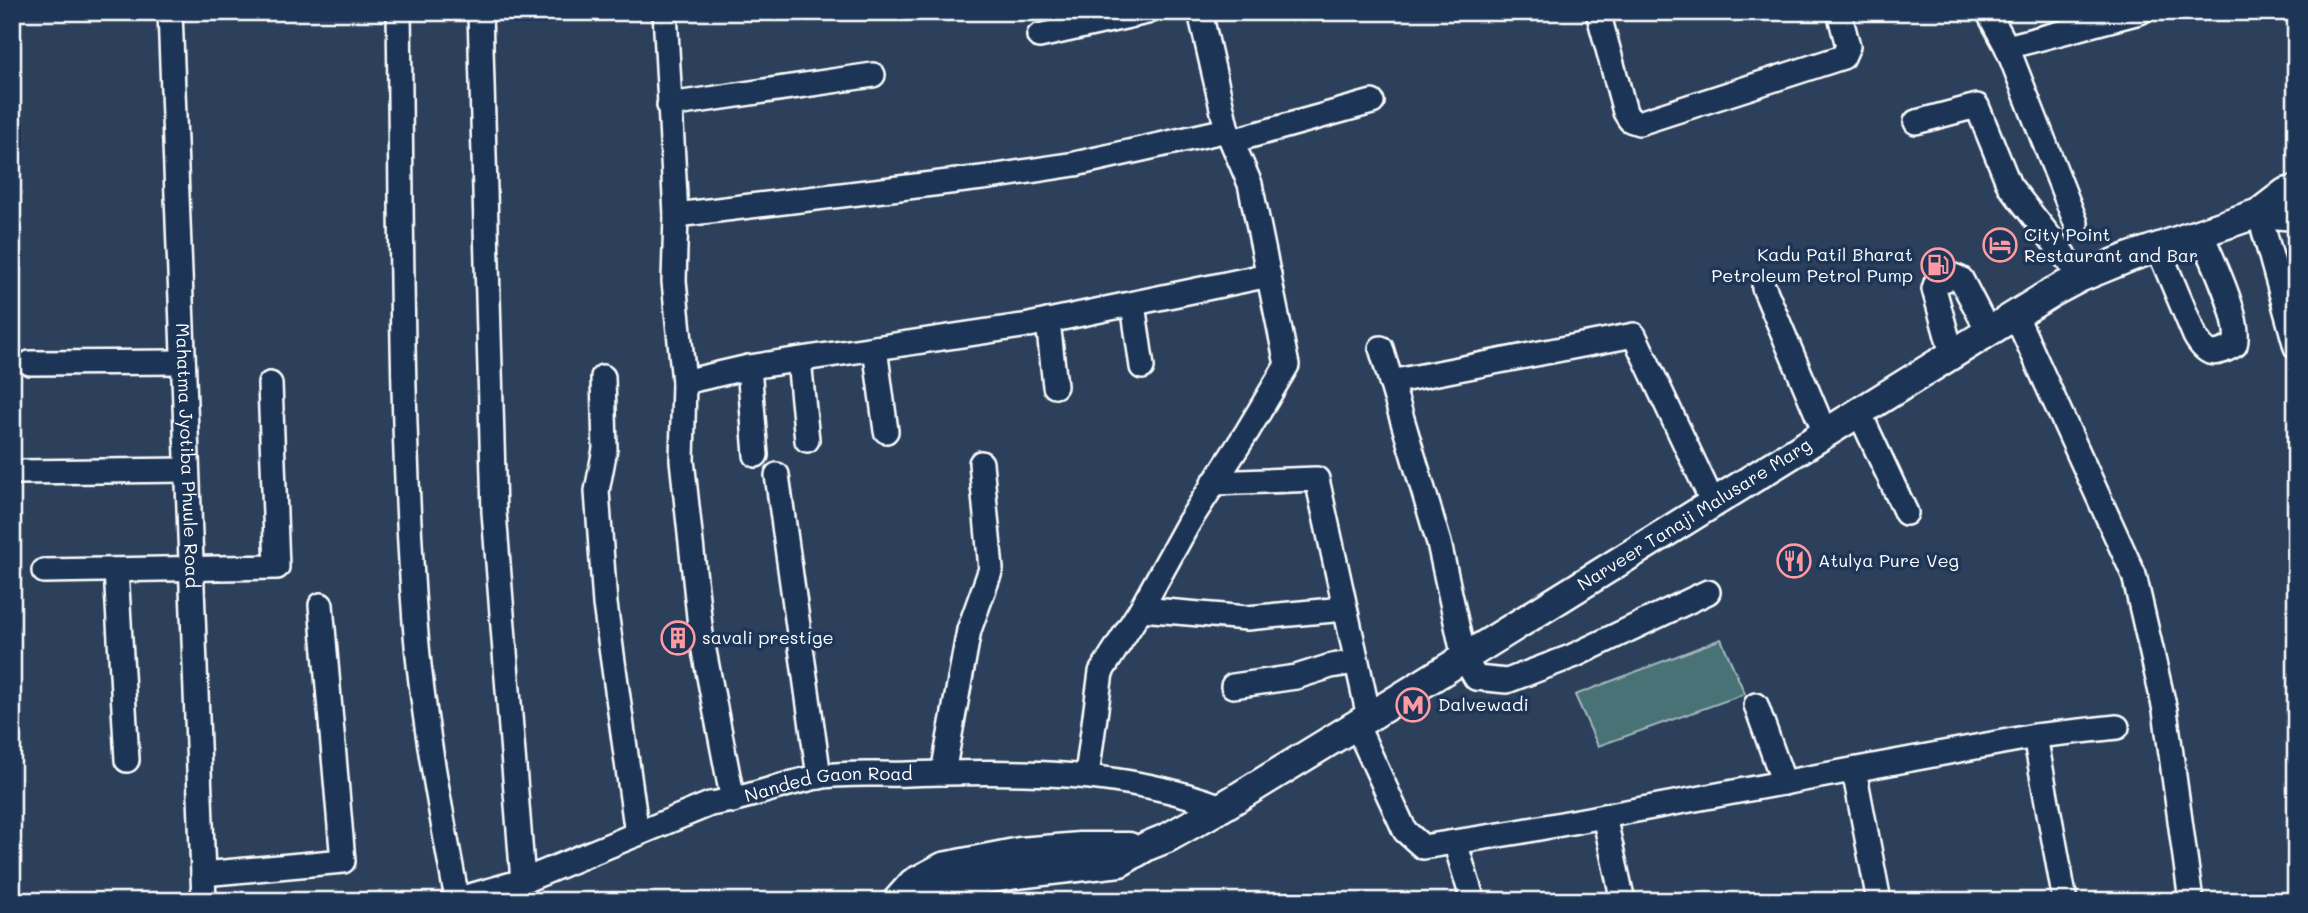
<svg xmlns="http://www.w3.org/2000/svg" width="2308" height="913" viewBox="0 0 2308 913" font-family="Mali,sans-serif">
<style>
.green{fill:#487277;stroke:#a4b8bb;stroke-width:2}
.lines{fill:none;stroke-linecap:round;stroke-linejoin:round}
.minor-casing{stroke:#fff;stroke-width:28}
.major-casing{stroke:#fff;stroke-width:33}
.minor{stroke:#1d3557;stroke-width:23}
.major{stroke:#1d3557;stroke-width:28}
.labels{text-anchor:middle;stroke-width:7;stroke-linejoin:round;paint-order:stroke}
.poi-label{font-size:18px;fill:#fff;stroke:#1d3557;text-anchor:start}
.street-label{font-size:18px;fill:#fff;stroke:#1d3557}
</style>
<rect width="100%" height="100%" fill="#2c405c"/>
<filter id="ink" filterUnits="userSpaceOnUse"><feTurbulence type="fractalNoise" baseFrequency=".0143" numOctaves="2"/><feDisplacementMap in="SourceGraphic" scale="14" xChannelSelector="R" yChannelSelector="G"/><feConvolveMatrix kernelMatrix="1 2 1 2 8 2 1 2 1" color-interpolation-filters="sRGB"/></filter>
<g filter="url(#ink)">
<!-- green -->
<polygon class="green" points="1721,639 1745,694 1598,746 1575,695"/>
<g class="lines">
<defs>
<g id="minor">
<path id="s1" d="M170 12 204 901"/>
<path d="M399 12C402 216 400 419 415 622 422 715 440 807 457 899"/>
<polyline points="480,12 494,512 523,881"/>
<polyline points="665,12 676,215"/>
<polyline points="1598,12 1625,112 1630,120 1639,123 1843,57 1848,46 1839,12"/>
<polyline points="1988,12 2007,47 2140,12"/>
<polyline points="1039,36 1147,12"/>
<polyline points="2007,47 2076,223"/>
<polyline points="669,105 873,75"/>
<polyline points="1916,122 1977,106 2009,185 2081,277"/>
<polyline points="1232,141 1372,102"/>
<polyline points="2259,213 2296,347"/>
<path d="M2158 248 2195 336C2207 357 2215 356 2235 345 2243 321 2211 257 2201 233"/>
<polyline points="1764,288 1825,433"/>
<polyline points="1133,304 1142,367"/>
<polyline points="2015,314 2134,575 2165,710 2191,901"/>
<polyline points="1048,321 1055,386"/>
<polyline points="875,348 886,431"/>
<polyline points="1381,348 1439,543 1464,658 1476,678 1507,681 1573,656 1708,592"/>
<polyline points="1952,354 1934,289 1936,283 1954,276 1961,279 1988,331"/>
<polyline points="799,360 807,440"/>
<polyline points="30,363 183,362"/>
<polyline points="749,367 756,455"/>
<polyline points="603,377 605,449 597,491 605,604 637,834"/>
<polyline points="684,382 749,367 1029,325 1269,275"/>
<polyline points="1391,382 1634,335 1713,503"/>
<polyline points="1859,412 1906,513"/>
<polyline points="18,472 187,470"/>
<polyline points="777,475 819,777"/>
<polyline points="1213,483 1317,479 1369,717"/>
<polyline points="116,570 127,760"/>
<polyline points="44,571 277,567 270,384"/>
<polyline points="1141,609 1247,618 1344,609"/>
<polyline points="1233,686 1296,677 1331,666 1356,662"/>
<polyline points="1756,705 1784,783"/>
<polyline points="1356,724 1405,831 1423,847 1518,832 2035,736 2117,727"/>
<polyline points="2035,736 2065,901"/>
<polyline points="1854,770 1879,901"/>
<polyline points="943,773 969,630 991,569 981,463"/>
<polyline points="1087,775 1101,672 1141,609 1189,522 1247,432 1287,365 1250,184 1227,130 1200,12"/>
<polyline points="733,801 701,635 682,460 684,382 674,281 676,215 990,177 1075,164 1227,130"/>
<polyline points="1604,816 1623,901"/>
<polyline points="1455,842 1473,901"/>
<polyline points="203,874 343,861 321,605"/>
<path id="s2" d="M452 901 523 881 710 804C747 799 781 784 818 777 847 772 879 775 908 774 1015 771 1120 769 1222 807"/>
</g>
<g id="major">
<polyline points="2259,213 2296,216"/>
<polyline points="897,901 913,883 943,867 1020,852 1080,847 1129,847"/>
<path id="s3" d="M928 901 936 894 956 884 1017 874 1120 862 1147 846 1167 838 1222 807 1369 717 2051 293 2081 277 2130 257 2259 213 2285 193 2296 190"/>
</g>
</defs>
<!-- minor casing -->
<use href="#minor" class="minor-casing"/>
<!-- major casing -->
<use href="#major" class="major-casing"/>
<!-- minor -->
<use href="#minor" class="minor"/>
<!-- major -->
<use href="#major" class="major"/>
</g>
</g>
<!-- icons -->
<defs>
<symbol id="hotel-ring" viewBox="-11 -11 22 22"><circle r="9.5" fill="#1d3557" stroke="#ff9aa2" stroke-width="1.5"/><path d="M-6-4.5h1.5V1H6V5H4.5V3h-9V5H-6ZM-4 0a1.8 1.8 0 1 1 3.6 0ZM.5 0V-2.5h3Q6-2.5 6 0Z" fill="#ff9aa2"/></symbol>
<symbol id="fuel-ring" viewBox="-11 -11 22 22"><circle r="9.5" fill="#1d3557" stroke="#ff9aa2" stroke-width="1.5"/><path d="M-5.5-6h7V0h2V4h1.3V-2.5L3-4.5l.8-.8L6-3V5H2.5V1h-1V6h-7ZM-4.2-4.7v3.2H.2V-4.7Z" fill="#ff9aa2"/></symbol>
<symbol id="restaurant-ring" viewBox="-11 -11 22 22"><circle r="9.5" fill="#1d3557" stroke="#ff9aa2" stroke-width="1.5"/><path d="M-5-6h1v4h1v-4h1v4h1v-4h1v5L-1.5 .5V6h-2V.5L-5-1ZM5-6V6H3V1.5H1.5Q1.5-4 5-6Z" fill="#ff9aa2"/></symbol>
<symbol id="building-ring" viewBox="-11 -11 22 22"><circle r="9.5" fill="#1d3557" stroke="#ff9aa2" stroke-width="1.5"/><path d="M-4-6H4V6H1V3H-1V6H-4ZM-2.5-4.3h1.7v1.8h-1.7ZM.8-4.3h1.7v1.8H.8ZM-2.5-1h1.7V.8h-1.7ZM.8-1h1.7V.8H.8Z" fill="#ff9aa2"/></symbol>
<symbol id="metro-ring" viewBox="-11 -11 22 22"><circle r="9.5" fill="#1d3557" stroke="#ff9aa2" stroke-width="1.5"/><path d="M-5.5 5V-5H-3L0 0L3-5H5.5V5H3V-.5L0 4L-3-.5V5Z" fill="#ff9aa2"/></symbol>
</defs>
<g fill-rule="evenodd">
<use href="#hotel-ring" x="1981" y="226" width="38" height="38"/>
<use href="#fuel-ring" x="1919" y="246" width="38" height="38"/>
<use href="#restaurant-ring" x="1775" y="542" width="38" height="38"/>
<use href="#building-ring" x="659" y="619" width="38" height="38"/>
<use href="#metro-ring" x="1394" y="686" width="38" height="38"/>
</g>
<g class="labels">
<!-- poi labels -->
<g class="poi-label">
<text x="2024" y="241">City Point<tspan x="2024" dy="21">Restaurant and Bar</tspan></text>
<text x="1913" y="261" text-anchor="end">Kadu Patil Bharat<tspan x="1913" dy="21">Petroleum Petrol Pump</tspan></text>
<text x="1818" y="567">Atulya Pure Veg</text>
<text x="702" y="644">savali prestige</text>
<text x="1438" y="711">Dalvewadi</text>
</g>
<!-- street labels -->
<g class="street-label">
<text dy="6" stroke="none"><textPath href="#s1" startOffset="444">Mahatma Jyotiba Phuule Road</textPath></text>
<text dy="6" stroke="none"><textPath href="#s3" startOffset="870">Narveer Tanaji Malusare Marg</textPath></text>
<text dy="6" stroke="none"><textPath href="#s2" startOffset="397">Nanded Gaon Road</textPath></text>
</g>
</g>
<!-- margin -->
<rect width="2308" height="913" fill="none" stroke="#1d3557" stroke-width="42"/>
<rect x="21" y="21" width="2266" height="871" fill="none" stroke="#fff" stroke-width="2.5" filter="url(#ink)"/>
</svg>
